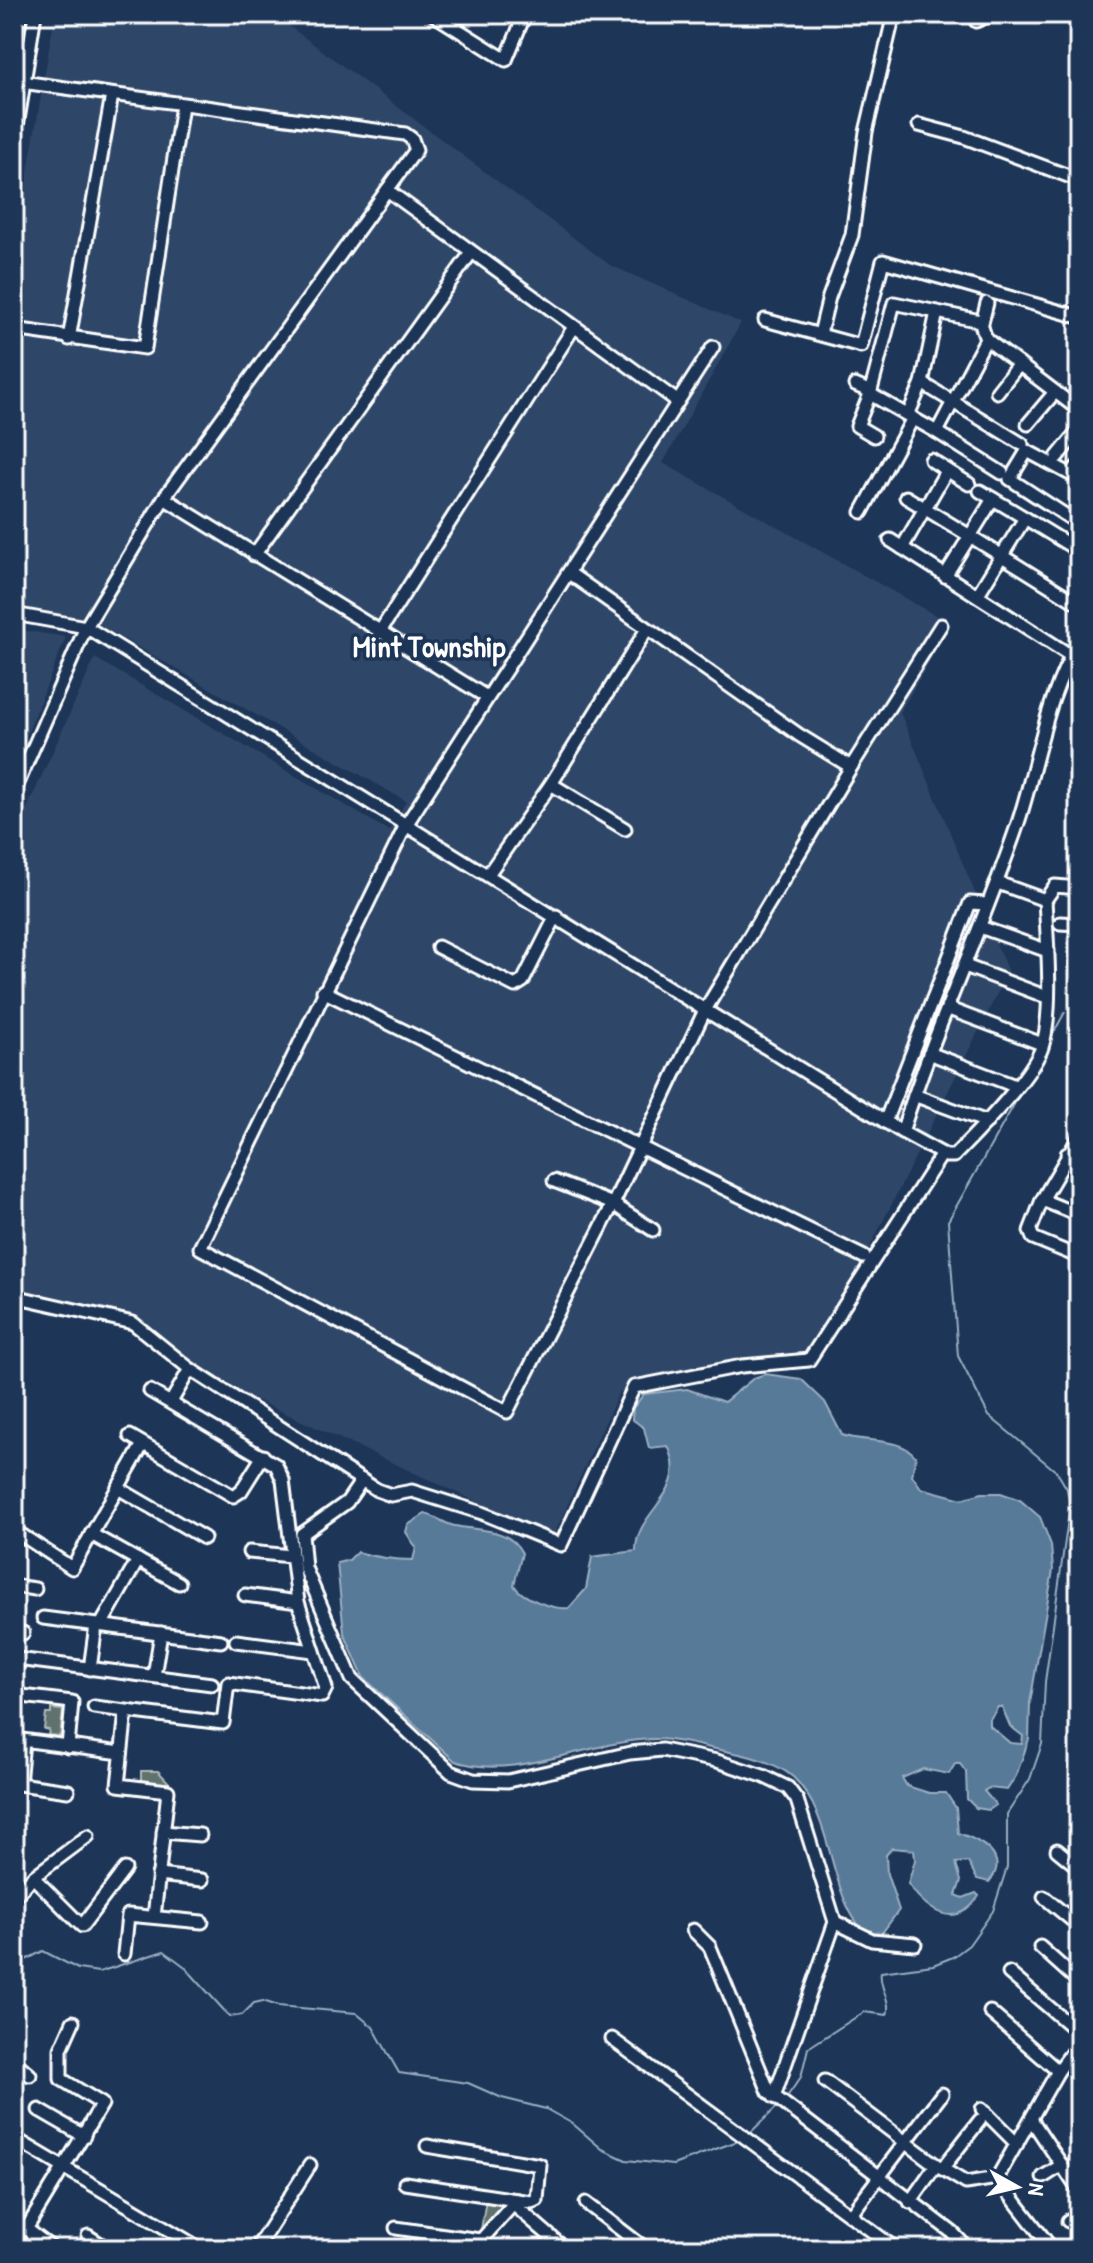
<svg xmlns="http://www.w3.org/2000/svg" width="1093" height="2263" viewBox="0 0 1093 2263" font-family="'Patrick Hand',sans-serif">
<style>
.built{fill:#2f4668}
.green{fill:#5e726d;stroke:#aeb8b6;stroke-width:2}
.water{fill:#587a99;stroke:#9bafc2;stroke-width:2;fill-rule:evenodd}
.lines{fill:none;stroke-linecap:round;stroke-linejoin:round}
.stream{stroke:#9bafc2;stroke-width:2}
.minor-casing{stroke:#fff;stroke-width:17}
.minor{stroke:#1d3557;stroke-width:11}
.labels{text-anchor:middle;stroke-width:7;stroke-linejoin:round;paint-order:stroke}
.neighbourhood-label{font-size:30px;font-weight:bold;fill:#fff;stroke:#1d3557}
</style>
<rect width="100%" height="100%" fill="#1d3557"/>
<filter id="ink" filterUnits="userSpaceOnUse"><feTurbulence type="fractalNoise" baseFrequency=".0125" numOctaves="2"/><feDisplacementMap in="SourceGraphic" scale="16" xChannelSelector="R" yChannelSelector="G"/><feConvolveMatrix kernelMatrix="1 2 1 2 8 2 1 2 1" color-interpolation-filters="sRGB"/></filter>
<g filter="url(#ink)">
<!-- built -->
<g class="built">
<polygon points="55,14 273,14 610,265 741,323 663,463 951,624 900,712 1008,972 813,1361 619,1392 553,1537 202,1375 133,1321 14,1300 14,837 95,658 389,831 406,801 103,627 14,605 14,253"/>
<polygon points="14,629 66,637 14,767"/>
</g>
<!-- green -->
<g class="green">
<polygon points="51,1709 63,1710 60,1736 48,1735 49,1730 44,1729 46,1714 51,1714"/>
<polygon points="141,1771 158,1771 172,1786 141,1783"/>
<polygon points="486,2199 506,2201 481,2230"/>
</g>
<!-- water -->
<path class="water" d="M765 1374 801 1379 825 1402 842 1435C865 1443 902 1437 916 1457L912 1475 921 1488 962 1499 982 1493H1001L1020 1500 1040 1517 1051 1545 1053 1570 1030 1703 1029 1739 1016 1776 1007 1790 989 1788 984 1791 996 1805 989 1810 976 1808 967 1799 966 1772 960 1764H955L949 1774 923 1769 902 1778 907 1786 929 1793H946L956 1808 958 1833C980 1840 1011 1857 989 1882L977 1879 968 1862 956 1863 961 1881 956 1895 963 1898 976 1893 979 1896C956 1931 928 1912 908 1884L915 1860 914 1850 892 1848 886 1855 887 1874 899 1910 882 1933 864 1931C828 1895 835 1817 793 1777 776 1762 747 1755 725 1751 704 1747 681 1740 659 1739 594 1738 517 1782 455 1761L363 1677 344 1633 337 1563 349 1560 357 1552C375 1557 393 1560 413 1560L416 1548 406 1532 408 1525 425 1514C436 1516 444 1524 455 1526 478 1531 509 1527 522 1553L514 1585C521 1598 554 1610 569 1608L586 1589 592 1557 636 1551C635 1510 691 1494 668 1446L649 1448 644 1428 632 1419 633 1408 644 1394 687 1389 724 1402 754 1378ZM998 1707H1002L1010 1726 1023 1736 1022 1744 1010 1743 990 1726V1719Z"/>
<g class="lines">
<!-- stream -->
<g class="stream">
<polyline points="1048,1043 1065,1012"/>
<polyline points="14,1966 43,1951 78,1969 99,1972 164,1951 184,1966 230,2017 242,2015 254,2003 263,2001 278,2006 356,2013 373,2027 399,2073 468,2083 502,2098 546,2109 573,2124 602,2149 626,2160 673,2165 740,2140"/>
<path d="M786 2098 801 2077 808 2048 864 2012 887 2015C892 2000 878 1987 881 1972L933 1965 953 1957 969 1945 993 1911 1007 1867V1814L1030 1779 1042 1744 1045 1682 1070 1505 1067 1489 1057 1472 989 1416 958 1356 948 1221 1024 1087"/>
<polyline points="749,2134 779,2105"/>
</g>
<defs>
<g id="minor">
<polyline points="433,14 506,60 525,14"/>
<polyline points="976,21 992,14"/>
<polyline points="14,81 405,134 412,139 416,150 164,498 86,627 14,792"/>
<polyline points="919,125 964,137 1079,180"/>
<polyline points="14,145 35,14"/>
<polyline points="387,190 677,401"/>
<polygon points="894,303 980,321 986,339 937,432 870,394"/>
<polyline points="765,320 861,346 883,261 1079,317"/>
<polyline points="982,323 987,303"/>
<polyline points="14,329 145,348 182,105"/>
<polyline points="820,334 829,297 852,235 866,132 894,14"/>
<polyline points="69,339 112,95"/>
<polyline points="986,339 1079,410"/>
<polyline points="713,347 406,825 200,1248 507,1412 613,1204 705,1010 851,767 941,625"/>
<polyline points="922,383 1022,444"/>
<polyline points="855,385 871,392"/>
<polyline points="997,392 1019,364"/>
<polyline points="870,394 857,426 874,436"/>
<polyline points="908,415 922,383 937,312"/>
<polyline points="1028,424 1055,392"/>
<polyline points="937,432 1002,473"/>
<polyline points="1057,457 1079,430"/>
<polyline points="931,460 969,484"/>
<polyline points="1079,465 1070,474 1027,451 1010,479 1079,524"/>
<polyline points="980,491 1025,518"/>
<polyline points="906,497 970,536 993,499"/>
<polyline points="164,498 485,696"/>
<polyline points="862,512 913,418"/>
<polyline points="890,540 1079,661"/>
<polyline points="902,548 947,470"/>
<polyline points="254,555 471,253"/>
<polyline points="569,573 799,735 851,767"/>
<polyline points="945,576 970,536 1079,604"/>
<polyline points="978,594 1025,518 1079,551"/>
<path d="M14 614 86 627 902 1132C935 1028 982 929 1017 826 1037 768 1046 693 1079 643"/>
<polyline points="379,633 574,327"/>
<polyline points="551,784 625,829"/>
<polyline points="489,873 551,784 647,629"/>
<polyline points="998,883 1045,900 1055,886 1079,888"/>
<polyline points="1060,923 1079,924"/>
<polyline points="980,927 1048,951"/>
<polyline points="438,947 515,986 523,981 556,916"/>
<polyline points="965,966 1047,997"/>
<polyline points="323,991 864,1257"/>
<polyline points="949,1009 1042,1044"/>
<polyline points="929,1053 1015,1086"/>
<polyline points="914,1095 987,1122"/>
<polyline points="885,1122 970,903 987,904"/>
<path d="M902 1132 946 1156H954C978 1131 1028 1081 1041 1050 1054 1016 1047 938 1045 900"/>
<polyline points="1079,1137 1042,1200 1030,1231 1033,1238 1079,1257"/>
<polyline points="1067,1154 1079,1164"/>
<polyline points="554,1181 613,1204 653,1230"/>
<polyline points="1042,1200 1079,1215"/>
<polyline points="14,1296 133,1323 190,1369 171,1402"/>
<polyline points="190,1369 377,1490 391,1495 412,1491 482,1513 561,1545 634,1387 742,1366 809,1360 942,1154"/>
<polyline points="130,1436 233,1496 241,1491 263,1456"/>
<polyline points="362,1480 347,1502 302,1534 305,1568 352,1679 451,1772 473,1780 508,1781 630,1753 662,1750 717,1761 763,1776 788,1788 797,1800 835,1922 872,1940 915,1944"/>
<polyline points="118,1488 204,1538"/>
<polyline points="14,1530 72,1568 143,1444"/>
<polyline points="91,1534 179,1583"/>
<polyline points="249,1552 291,1556"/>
<polyline points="14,1586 35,1589"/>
<polyline points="245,1595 298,1602"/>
<polyline points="43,1618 221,1641"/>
<polyline points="101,1625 138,1560"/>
<polyline points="14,1631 23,1633"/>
<polyline points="236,1641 313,1651"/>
<polyline points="17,1659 212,1684"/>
<polyline points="90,1669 96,1625"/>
<polyline points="154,1676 161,1633"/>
<polyline points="14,1695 72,1702 68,1747"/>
<polyline points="94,1707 223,1723 228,1683 322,1696 326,1688 298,1602 283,1480 276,1465 150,1391"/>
<polyline points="126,1712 118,1785 168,1791 154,1917"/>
<polyline points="14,1739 121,1753"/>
<polyline points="23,1741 19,1784 68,1791"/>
<polyline points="163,1832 200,1835"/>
<polyline points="1057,1850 1079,1868"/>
<polyline points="158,1875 202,1880"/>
<polyline points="33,1877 82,1926 125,1869"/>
<polyline points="14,1897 33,1877 88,1836"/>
<polyline points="1044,1897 1079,1926"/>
<polyline points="693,1930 710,1947 769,2092 953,2233 968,2249"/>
<polyline points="1040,1947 1079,1982"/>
<polyline points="124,1954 128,1915 202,1922"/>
<polyline points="1009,1973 1079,2033"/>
<polyline points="990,2012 1058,2071"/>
<polyline points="612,2039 896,2249"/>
<polyline points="1071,2055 1079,2070"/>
<polyline points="14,2061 30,2075"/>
<polyline points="825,2081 936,2165"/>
<polyline points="774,2097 835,1922"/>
<polyline points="982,2109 1017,2144"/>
<polyline points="39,2110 84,2136"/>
<polyline points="1031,2119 1079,2191"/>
<polyline points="14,2138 201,2249"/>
<polyline points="427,2146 540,2165 537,2200 531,2202 517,2200 473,2249"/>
<polyline points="942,2169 980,2120"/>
<polyline points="1043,2177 1062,2165"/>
<polyline points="997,2178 1058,2071 1079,2043"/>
<polyline points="997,2178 1052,2249"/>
<polyline points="405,2183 517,2200"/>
<polyline points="910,2202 936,2165 966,2183 997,2178"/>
<polyline points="586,2203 646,2249"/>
<polyline points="513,2204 565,2249"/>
<polyline points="851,2214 942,2094"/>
<polyline points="14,2221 22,2227 28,2226 102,2104 61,2079 61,2049 73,2022"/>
<polyline points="1068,2221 1079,2214"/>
<polyline points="25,2228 53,2249"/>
<polyline points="396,2228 480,2240"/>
<polyline points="88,2236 108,2249"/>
<polyline points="256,2249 310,2165"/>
</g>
</defs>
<!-- minor casing -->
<use href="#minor" class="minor-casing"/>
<!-- minor -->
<use href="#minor" class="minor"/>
</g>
</g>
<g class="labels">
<!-- neighbourhood labels -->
<g class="neighbourhood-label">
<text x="429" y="657">Mint Township</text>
</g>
</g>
<!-- margin -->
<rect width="1093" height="2263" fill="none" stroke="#1d3557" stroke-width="48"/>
<rect x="24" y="24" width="1045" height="2215" fill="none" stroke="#fff" stroke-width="3" filter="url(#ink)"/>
<!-- north arrow -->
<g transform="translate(1017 2187) rotate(98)" stroke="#1d3557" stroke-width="6" paint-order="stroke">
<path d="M0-6L14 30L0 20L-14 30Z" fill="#ffffff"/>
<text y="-12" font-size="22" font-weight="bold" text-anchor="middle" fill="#ffffff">N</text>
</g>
</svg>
